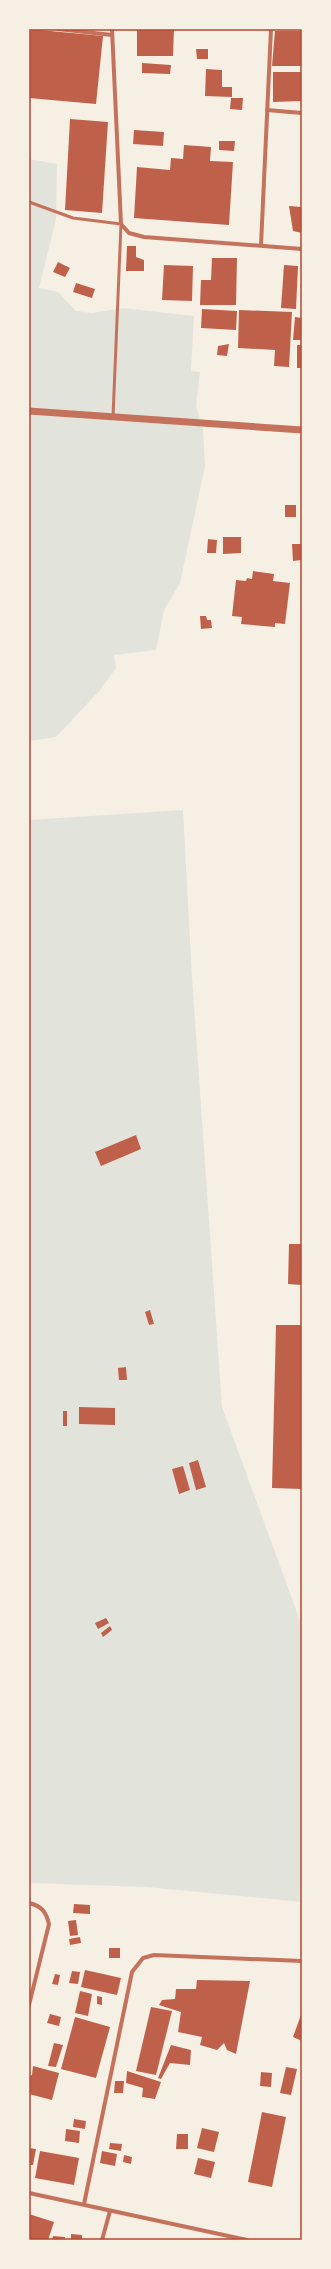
<svg xmlns="http://www.w3.org/2000/svg" width="331" height="2269" viewBox="0 0 331 2269" font-family="'IBM Plex Sans',sans-serif">
<style>
.green{fill:#e2e4dc}
.building{fill:#bf614a}
.lines{fill:none;stroke-linecap:round;stroke-linejoin:round}
.service{stroke:#c5725c;stroke-width:3}
.minor{stroke:#c5725c;stroke-width:4}
.tertiary{stroke:#c5725c;stroke-width:7}
.neatline{fill:none;stroke:#b5482f;stroke-width:1.5}
</style>
<rect width="100%" height="100%" fill="#f6efe4"/>
<!-- green -->
<g class="green">
<polygon points="29,159 57,164 56,219 39,288 58,292 76,311 92,313 123,308 194,316 191,371 200,372 196,406 203,429 205,466 180,583 164,610 156,650 114,655 116,668 100,690 56,737 29,741"/>
<polygon points="183,810 192,977 222,1407 302,1626 302,1902 147,1887 29,1883 29,820"/>
</g>
<!-- building -->
<g class="building">
<polygon points="29,29 103,36 96,104 29,98"/>
<polygon points="137,29 174,29 173,56 137,56"/>
<polygon points="275,31 302,31 302,66 272,66"/>
<polygon points="196,49 208,49 208,59 197,59"/>
<polygon points="142,63 171,65 170,74 142,73"/>
<polygon points="206,69 222,70 222,87 232,87 232,97 205,96"/>
<polygon points="273,72 302,72 302,101 273,102"/>
<polygon points="231,98 243,98 242,110 230,109"/>
<polygon points="70,119 108,122 102,213 65,210"/>
<polygon points="134,130 164,132 163,146 133,144"/>
<polygon points="219,141 235,141 234,151 219,150"/>
<polygon points="184,145 211,147 210,161 233,162 229,225 134,218 137,167 170,170 171,158 183,159"/>
<polygon points="289,206 302,207 302,233 293,231"/>
<polygon points="127,246 136,246 136,257 144,260 144,271 126,271"/>
<polygon points="212,258 237,258 236,305 200,305 201,280 211,280"/>
<polygon points="58,262 70,268 65,277 53,272"/>
<polygon points="164,265 193,266 192,301 162,300"/>
<polygon points="284,265 298,266 296,309 281,308"/>
<polygon points="76,283 95,289 92,298 73,292"/>
<polygon points="202,309 237,311 236,330 201,328"/>
<polygon points="239,310 292,312 289,367 274,366 275,350 238,348"/>
<polygon points="295,317 302,318 302,340 293,340"/>
<polygon points="229,344 227,356 217,355 218,346"/>
<rect x="297" y="345" width="5" height="23"/>
<rect x="285" y="505" width="11" height="12"/>
<polygon points="223,537 241,537 241,553 223,554"/>
<polygon points="208,539 217,540 216,553 207,553"/>
<polygon points="292,544 302,544 302,560 293,561"/>
<polygon points="253,571 274,574 273,581 290,583 285,624 275,623 275,627 241,624 242,617 232,616 236,580 246,581 247,578 252,579"/>
<polygon points="200,616 206,616 207,620 211,620 212,628 201,629"/>
<polygon points="136,1135 141,1149 101,1166 95,1152"/>
<polygon points="289,1244 302,1244 302,1285 288,1284"/>
<polygon points="150,1310 154,1324 149,1325 145,1312"/>
<polygon points="276,1325 302,1325 302,1489 272,1488"/>
<polygon points="126,1367 127,1380 119,1380 118,1368"/>
<polygon points="79,1407 115,1408 115,1425 79,1424"/>
<rect x="63" y="1411" width="4" height="15"/>
<polygon points="198,1460 206,1487 196,1490 189,1463"/>
<polygon points="183,1466 190,1490 179,1494 172,1469"/>
<polygon points="106,1618 109,1623 98,1629 95,1623"/>
<polygon points="110,1626 112,1630 103,1637 101,1633"/>
<polygon points="74,1904 90,1905 90,1914 73,1913"/>
<polygon points="76,1920 78,1935 70,1936 68,1921"/>
<polygon points="80,1937 81,1943 70,1945 69,1939"/>
<rect x="109" y="1948" width="11" height="10"/>
<polygon points="85,1970 121,1978 117,1995 81,1987"/>
<polygon points="72,1971 80,1972 78,1984 69,1983"/>
<polygon points="55,1974 60,1975 58,1985 52,1984"/>
<polygon points="197,1980 250,1981 236,2054 227,2050 224,2043 217,2050 200,2045 202,2037 178,2032 181,2012 159,2005 162,2000 175,1999 176,1989 196,1989"/>
<polygon points="80,1991 92,1994 88,2016 75,2013"/>
<polygon points="97,1996 102,1997 102,2005 97,2004"/>
<polygon points="151,2007 172,2011 156,2075 136,2071"/>
<polygon points="302,2012 302,2041 293,2037"/>
<polygon points="50,2014 61,2017 59,2026 47,2023"/>
<polygon points="75,2017 110,2027 96,2078 61,2069"/>
<polygon points="54,2043 63,2045 56,2067 48,2066"/>
<polygon points="171,2045 191,2050 190,2065 170,2063 161,2079 158,2078"/>
<polygon points="33,2066 59,2073 52,2100 29,2094 29,2076 32,2075"/>
<polygon points="286,2067 297,2069 291,2095 280,2093"/>
<polygon points="127,2071 161,2082 155,2099 142,2097 143,2088 126,2083"/>
<polygon points="261,2072 272,2073 271,2087 260,2086"/>
<polygon points="115,2081 124,2081 123,2093 114,2093"/>
<polygon points="262,2112 286,2117 272,2187 248,2182"/>
<polygon points="74,2119 86,2121 85,2129 73,2127"/>
<polygon points="202,2128 219,2132 214,2152 197,2148"/>
<polygon points="66,2129 80,2131 79,2143 65,2141"/>
<polygon points="177,2134 188,2134 188,2149 176,2149"/>
<polygon points="110,2143 122,2144 121,2151 109,2149"/>
<polygon points="29,2148 36,2149 33,2165 29,2165"/>
<polygon points="40,2151 79,2158 74,2185 35,2178"/>
<polygon points="102,2151 117,2154 115,2166 100,2163"/>
<polygon points="124,2155 132,2157 131,2164 123,2162"/>
<polygon points="198,2158 215,2162 211,2178 194,2174"/>
<polygon points="29,2214 54,2222 48,2240 29,2240"/>
<polygon points="71,2234 82,2235 82,2240 71,2240"/>
<polygon points="53,2236 65,2237 65,2240 52,2240"/>
</g>
<g class="lines">
<!-- service -->
<polyline class="service" points="29,202 73,218 121,224 113,417"/>
<!-- minor -->
<g class="minor">
<polyline points="58,29 112,35"/>
<polyline points="112,29 121,224 129,233 144,237 302,249"/>
<polyline points="267,110 302,113"/>
<polyline points="261,245 271,29"/>
<path d="M29 1903C42 1906 46 1912 49 1924L29 2005"/>
<polyline points="29,2193 247,2240"/>
<polyline points="84,2204 132,1972 143,1958 154,1955 302,1961"/>
<polyline points="102,2240 110,2211"/>
</g>
<!-- tertiary -->
<polyline class="tertiary" points="29,411 302,430"/>
</g>
<!-- border -->
<rect width="331" height="2269" fill="none" stroke="#f6efe4" stroke-width="60"/>
<rect x="30" y="30" width="271" height="2209" class="neatline"/>
</svg>
